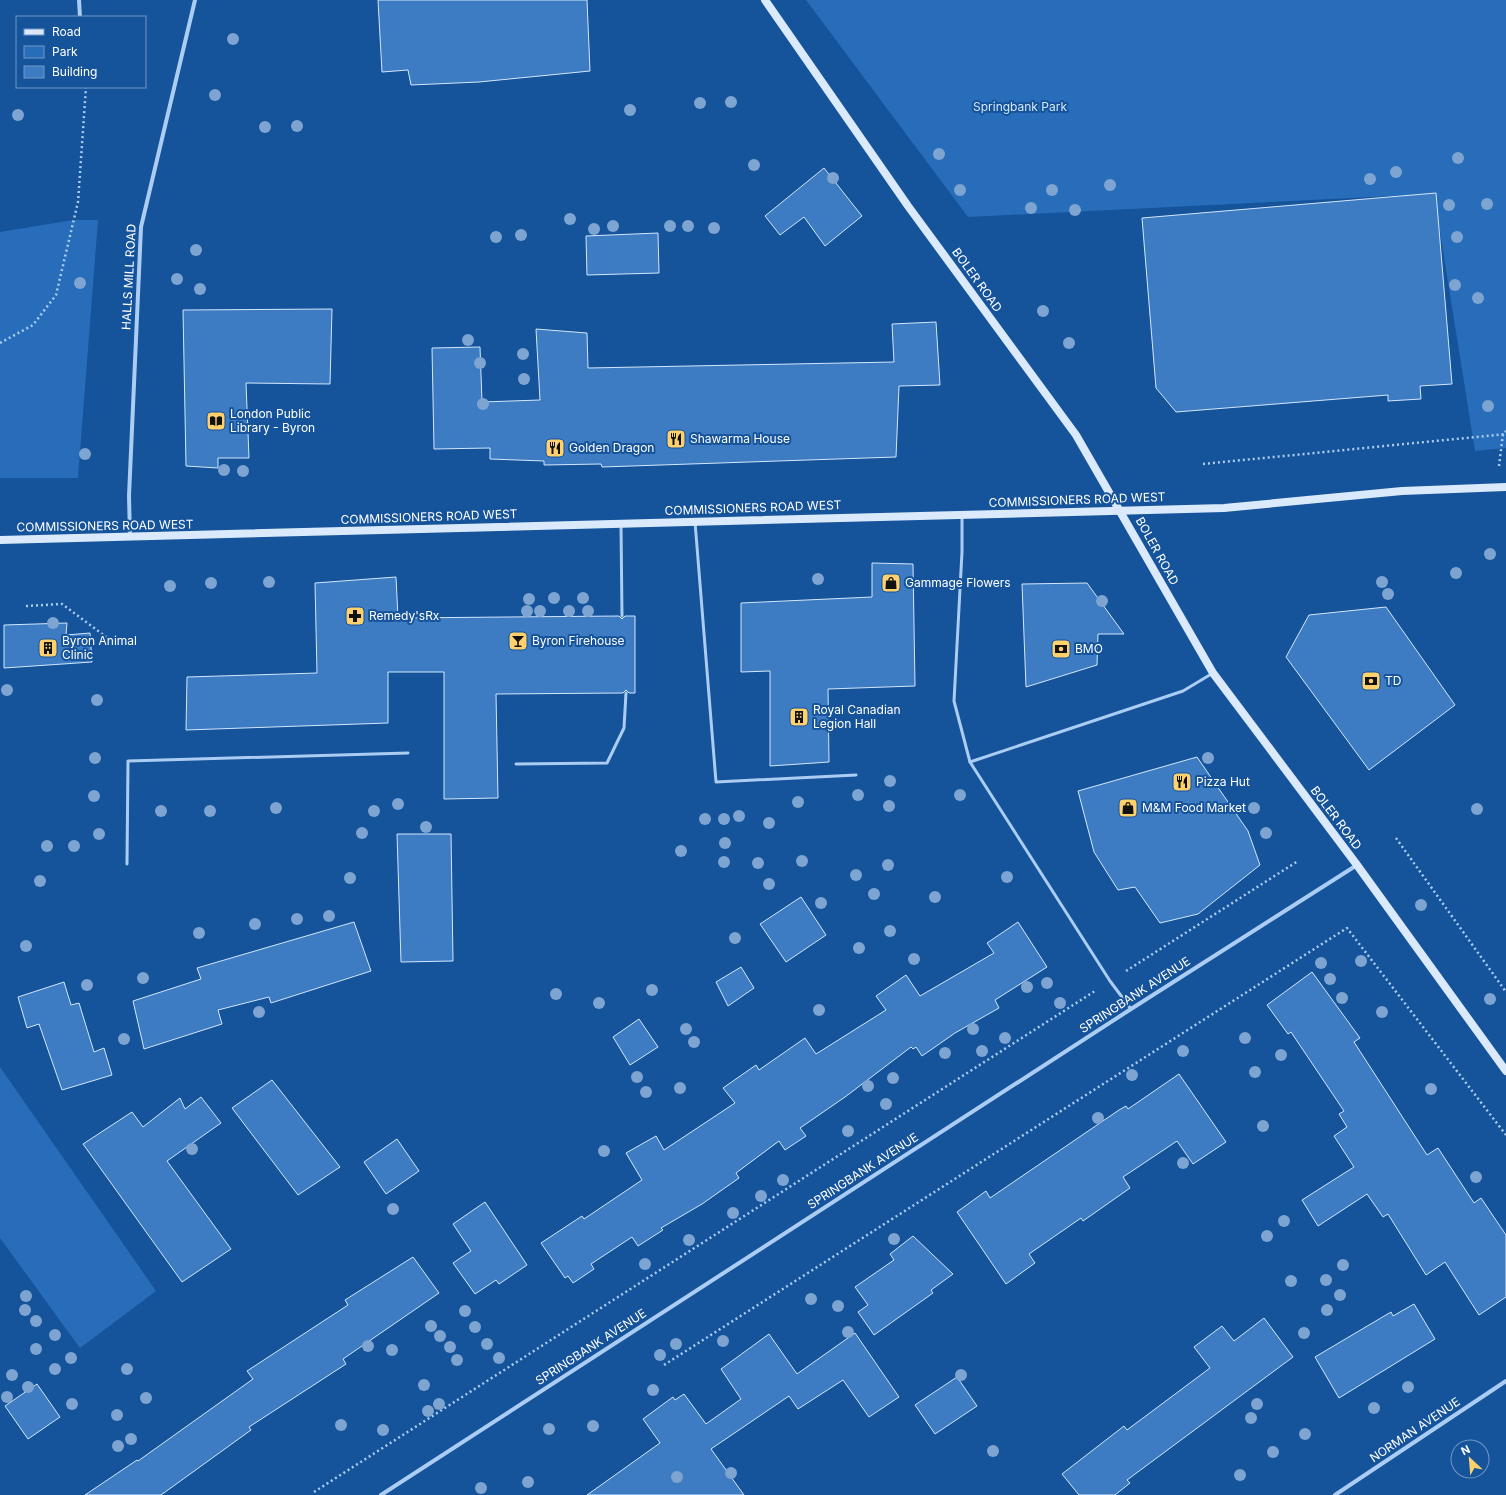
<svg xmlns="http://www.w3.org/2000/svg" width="1506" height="1495" viewBox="0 0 1506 1495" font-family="Inter,sans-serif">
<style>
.green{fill:#286db9}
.building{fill:#3d7cc2;stroke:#d3e7fd}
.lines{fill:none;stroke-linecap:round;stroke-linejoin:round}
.path{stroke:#abcdf3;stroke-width:2.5;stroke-dasharray:2 3;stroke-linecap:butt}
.lane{stroke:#abcdf3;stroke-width:3}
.street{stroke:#abcdf3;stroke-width:4}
.secondary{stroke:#daeafc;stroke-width:8}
.tree{fill:#7ea4d1}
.labels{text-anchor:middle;stroke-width:4;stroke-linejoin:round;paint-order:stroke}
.park-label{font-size:12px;fill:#d3e7fd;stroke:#15539b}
.street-label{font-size:12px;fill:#fff;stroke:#15539b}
.poi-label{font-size:12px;fill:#fff;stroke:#15539b;text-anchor:start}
</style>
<rect width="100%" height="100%" fill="#15539b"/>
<!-- green -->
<g class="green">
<polygon points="806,0 1506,0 1506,448 1475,451 1434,194 968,217"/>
<polygon points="73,220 98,220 78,478 0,478 0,232"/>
<polygon points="0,1067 156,1291 80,1348 0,1238"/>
</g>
<!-- building -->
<g class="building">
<polygon points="378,0 587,0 590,71 479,82 411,85 408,70 382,72"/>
<polygon points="824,168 862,216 825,246 804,217 780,235 765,216"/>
<polygon points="1436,193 1452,384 1420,386 1421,399 1388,401 1388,395 1176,412 1156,388 1142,218"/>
<polygon points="658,233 659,273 587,275 586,236"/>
<polygon points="332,309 330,384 246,383 249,458 218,458 218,468 186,466 183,310"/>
<polygon points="936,322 940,385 899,386 896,457 602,467 601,464 544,465 544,461 490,459 490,448 434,449 432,348 480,347 482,402 540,400 536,329 587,333 588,368 894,362 892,324"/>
<polygon points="872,563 913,564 915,686 828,689 829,762 770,766 770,671 741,672 741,603 872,597"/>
<polygon points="396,577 398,618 619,616 622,619 625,616 635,616 635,693 629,693 626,690 623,693 496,694 498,798 444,799 444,672 388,672 388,723 186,730 187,677 317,673 315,583"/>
<polygon points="1087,583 1124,634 1098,634 1097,665 1026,687 1022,584"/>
<polygon points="1386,607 1455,705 1369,770 1286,657 1309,615"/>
<polygon points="67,623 66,635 90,633 92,662 4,668 4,625"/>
<polygon points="1197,757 1248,831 1260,865 1198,914 1160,923 1135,887 1118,890 1094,852 1078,791"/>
<polygon points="397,834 451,834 453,961 401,962"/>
<polygon points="801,897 826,935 786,962 760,924"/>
<polygon points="354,922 371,971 271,1003 269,997 218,1010 222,1024 144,1049 133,1001 201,979 197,968"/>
<polygon points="1018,922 1047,967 995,1000 999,1008 955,1033 922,1056 916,1047 913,1049 911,1047 845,1097 800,1128 806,1136 785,1150 779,1141 736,1173 739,1178 702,1204 661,1228 663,1230 638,1246 632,1237 591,1264 594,1269 573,1283 568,1276 565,1278 541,1243 582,1216 584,1219 642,1180 626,1153 656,1136 664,1150 735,1103 723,1088 756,1065 759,1070 805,1038 816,1054 886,1010 876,996 906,975 920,996 994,953 987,943"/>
<polygon points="741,967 754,988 728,1006 716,982"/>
<polygon points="1312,972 1360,1038 1354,1042 1427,1155 1438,1148 1474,1203 1481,1198 1506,1235 1506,1297 1479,1315 1445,1262 1426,1275 1388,1214 1383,1217 1367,1194 1318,1226 1302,1200 1354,1167 1334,1136 1347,1127 1339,1114 1344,1111 1291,1032 1288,1034 1267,1005"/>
<polygon points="64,982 71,1005 79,1003 94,1052 104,1048 112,1075 62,1090 39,1024 27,1028 18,997"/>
<polygon points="639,1019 658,1047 630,1065 613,1037"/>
<polygon points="1179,1074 1226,1142 1193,1164 1177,1141 1123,1177 1130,1188 1083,1221 1081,1218 1029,1254 1035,1263 1006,1284 957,1212 986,1191 990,1198 1119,1110 1126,1106 1128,1109"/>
<polygon points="272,1080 340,1167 298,1195 232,1108"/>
<polygon points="201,1097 221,1123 167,1161 231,1249 182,1282 83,1144 132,1112 143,1127 180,1098 185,1109"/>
<polygon points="397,1139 419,1171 386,1194 364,1162"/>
<polygon points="485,1202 527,1265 499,1284 496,1280 475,1294 453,1263 471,1251 453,1224"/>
<polygon points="913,1236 953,1274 931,1290 933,1293 874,1335 858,1312 868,1305 855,1287 894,1260 890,1254"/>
<polygon points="413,1257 439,1293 343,1359 346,1364 249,1427 251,1430 161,1495 85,1495 137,1460 138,1461 253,1379 247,1371 348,1305 345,1300"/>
<polygon points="1414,1304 1435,1339 1339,1398 1315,1357 1391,1312 1393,1316"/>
<polygon points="1264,1318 1293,1357 1127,1480 1130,1483 1115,1495 1079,1495 1062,1474 1124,1426 1127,1430 1210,1368 1194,1347 1222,1326 1234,1341"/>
<polygon points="855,1333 899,1397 869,1417 843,1380 798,1409 789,1396 711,1449 744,1495 587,1495 660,1443 643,1419 673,1397 675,1400 684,1394 706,1424 741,1399 721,1369 769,1334 797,1374"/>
<polygon points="957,1377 977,1406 935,1434 915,1405"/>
<polygon points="37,1384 60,1417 28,1439 5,1406"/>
</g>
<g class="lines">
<!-- path -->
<g class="path">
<polyline points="0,343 33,325 56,295 78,202 86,87"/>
<polyline points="1203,464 1506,434"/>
<polyline points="1499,466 1503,434 1506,431"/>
<polyline points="26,606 62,604 113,642"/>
<polyline points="1396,838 1506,992"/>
<polyline points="1126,971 1298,861"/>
<polyline points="664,1365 1347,928 1506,1135"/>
<polyline points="314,1492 1095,991"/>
</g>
<!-- lane -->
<g class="lane">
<polyline points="962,515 962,552 954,701 970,762 1110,981 1131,1009"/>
<polyline points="695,522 716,782 856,775"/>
<polyline points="621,525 622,616"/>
<polyline points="970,762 1183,691 1213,673"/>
<polyline points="516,764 607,763 624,728 626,693"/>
<polyline points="127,864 128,761 408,753"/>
</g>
<!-- street -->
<g class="street">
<polyline points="79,0 80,17"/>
<polyline points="130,537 129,496 141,227 195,0"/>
<polyline points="381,1495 1131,1009 1357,865"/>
<polyline points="1335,1495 1506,1381"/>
</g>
<!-- secondary -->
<g class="secondary">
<polyline points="765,0 908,206 1076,435 1213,673 1357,865 1506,1071"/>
<polyline points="0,540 1224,508 1402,491 1506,487"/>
</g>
</g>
<!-- trees -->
<g class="tree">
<circle cx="233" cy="39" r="6"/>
<circle cx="215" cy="95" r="6"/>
<circle cx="731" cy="102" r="6"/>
<circle cx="700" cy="103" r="6"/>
<circle cx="630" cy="110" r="6"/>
<circle cx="18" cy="115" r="6"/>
<circle cx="297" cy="126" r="6"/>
<circle cx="265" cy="127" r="6"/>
<circle cx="939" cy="154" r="6"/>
<circle cx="1458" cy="158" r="6"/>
<circle cx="754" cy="165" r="6"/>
<circle cx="1396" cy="172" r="6"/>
<circle cx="833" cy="178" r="6"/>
<circle cx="1370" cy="179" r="6"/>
<circle cx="1110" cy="185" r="6"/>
<circle cx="960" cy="190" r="6"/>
<circle cx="1052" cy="190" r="6"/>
<circle cx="1487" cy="204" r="6"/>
<circle cx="1449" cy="205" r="6"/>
<circle cx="1031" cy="208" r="6"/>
<circle cx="1075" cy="210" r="6"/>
<circle cx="570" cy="219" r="6"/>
<circle cx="613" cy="226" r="6"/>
<circle cx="670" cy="226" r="6"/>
<circle cx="688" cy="226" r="6"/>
<circle cx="714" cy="228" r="6"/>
<circle cx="594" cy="229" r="6"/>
<circle cx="521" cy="235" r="6"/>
<circle cx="496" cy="237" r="6"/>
<circle cx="1457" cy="237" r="6"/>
<circle cx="196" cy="250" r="6"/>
<circle cx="177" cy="279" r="6"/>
<circle cx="80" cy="283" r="6"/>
<circle cx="1455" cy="285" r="6"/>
<circle cx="200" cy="289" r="6"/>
<circle cx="1478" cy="298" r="6"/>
<circle cx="1043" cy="311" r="6"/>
<circle cx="468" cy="340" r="6"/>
<circle cx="1069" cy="343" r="6"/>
<circle cx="523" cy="354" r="6"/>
<circle cx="480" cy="363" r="6"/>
<circle cx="524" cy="379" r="6"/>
<circle cx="483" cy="404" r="6"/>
<circle cx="1488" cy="406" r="6"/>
<circle cx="85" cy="454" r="6"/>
<circle cx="224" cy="470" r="6"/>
<circle cx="243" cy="471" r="6"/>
<circle cx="1490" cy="554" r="6"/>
<circle cx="1456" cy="573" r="6"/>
<circle cx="818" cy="579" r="6"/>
<circle cx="269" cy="582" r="6"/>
<circle cx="1382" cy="582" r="6"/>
<circle cx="211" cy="583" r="6"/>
<circle cx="170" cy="586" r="6"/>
<circle cx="1388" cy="594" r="6"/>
<circle cx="554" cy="598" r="6"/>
<circle cx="583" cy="598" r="6"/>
<circle cx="529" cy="599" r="6"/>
<circle cx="1102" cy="601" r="6"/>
<circle cx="527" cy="611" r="6"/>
<circle cx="540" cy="611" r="6"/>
<circle cx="569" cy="611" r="6"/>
<circle cx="588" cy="611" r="6"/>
<circle cx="53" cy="623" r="6"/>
<circle cx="7" cy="690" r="6"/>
<circle cx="97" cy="700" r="6"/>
<circle cx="95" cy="758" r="6"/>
<circle cx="1208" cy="758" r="6"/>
<circle cx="890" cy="781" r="6"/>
<circle cx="858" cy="795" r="6"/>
<circle cx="960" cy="795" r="6"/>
<circle cx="94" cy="796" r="6"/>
<circle cx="798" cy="802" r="6"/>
<circle cx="398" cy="804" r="6"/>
<circle cx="889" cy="806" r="6"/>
<circle cx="276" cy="808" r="6"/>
<circle cx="1254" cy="808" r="6"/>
<circle cx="1477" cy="809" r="6"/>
<circle cx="161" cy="811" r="6"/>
<circle cx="210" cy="811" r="6"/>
<circle cx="374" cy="811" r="6"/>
<circle cx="739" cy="816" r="6"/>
<circle cx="705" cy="819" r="6"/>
<circle cx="724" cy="819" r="6"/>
<circle cx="769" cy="823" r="6"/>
<circle cx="426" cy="827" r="6"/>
<circle cx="362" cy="833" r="6"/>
<circle cx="1266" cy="833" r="6"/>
<circle cx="99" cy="834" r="6"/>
<circle cx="725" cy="843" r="6"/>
<circle cx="47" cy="846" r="6"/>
<circle cx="74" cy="846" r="6"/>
<circle cx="681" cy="851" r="6"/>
<circle cx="802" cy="861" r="6"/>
<circle cx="724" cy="862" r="6"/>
<circle cx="758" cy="863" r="6"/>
<circle cx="888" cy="865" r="6"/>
<circle cx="856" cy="875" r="6"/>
<circle cx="1007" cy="877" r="6"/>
<circle cx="350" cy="878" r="6"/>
<circle cx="40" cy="881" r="6"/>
<circle cx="769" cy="884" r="6"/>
<circle cx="874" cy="894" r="6"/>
<circle cx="935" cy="897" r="6"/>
<circle cx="821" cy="903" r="6"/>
<circle cx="1421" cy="905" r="6"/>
<circle cx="329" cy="916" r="6"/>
<circle cx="297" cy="919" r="6"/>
<circle cx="255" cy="924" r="6"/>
<circle cx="890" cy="931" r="6"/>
<circle cx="199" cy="933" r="6"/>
<circle cx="735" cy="938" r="6"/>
<circle cx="26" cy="946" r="6"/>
<circle cx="859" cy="948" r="6"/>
<circle cx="914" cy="959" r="6"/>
<circle cx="1361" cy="961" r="6"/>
<circle cx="1321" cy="963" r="6"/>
<circle cx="143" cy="978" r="6"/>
<circle cx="1330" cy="979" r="6"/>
<circle cx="1047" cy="983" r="6"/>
<circle cx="87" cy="985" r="6"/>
<circle cx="1027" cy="987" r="6"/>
<circle cx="652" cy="990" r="6"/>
<circle cx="556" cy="994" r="6"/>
<circle cx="1342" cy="998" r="6"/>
<circle cx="1490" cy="999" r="6"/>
<circle cx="599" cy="1003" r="6"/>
<circle cx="1060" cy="1003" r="6"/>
<circle cx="819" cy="1010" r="6"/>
<circle cx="259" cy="1012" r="6"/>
<circle cx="1382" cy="1012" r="6"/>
<circle cx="686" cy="1029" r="6"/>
<circle cx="973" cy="1029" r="6"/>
<circle cx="1005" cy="1038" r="6"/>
<circle cx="1245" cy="1038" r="6"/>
<circle cx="124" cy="1039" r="6"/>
<circle cx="694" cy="1042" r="6"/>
<circle cx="982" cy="1051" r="6"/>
<circle cx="1183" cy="1051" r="6"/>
<circle cx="945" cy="1053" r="6"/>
<circle cx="1281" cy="1055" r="6"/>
<circle cx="1255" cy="1072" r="6"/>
<circle cx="1132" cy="1075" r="6"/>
<circle cx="637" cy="1077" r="6"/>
<circle cx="893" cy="1078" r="6"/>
<circle cx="868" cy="1086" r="6"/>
<circle cx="680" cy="1088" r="6"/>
<circle cx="1431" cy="1089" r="6"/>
<circle cx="646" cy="1092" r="6"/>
<circle cx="886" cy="1104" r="6"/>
<circle cx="1098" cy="1118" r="6"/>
<circle cx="1263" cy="1126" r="6"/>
<circle cx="848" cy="1131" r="6"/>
<circle cx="192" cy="1149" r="6"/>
<circle cx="604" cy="1151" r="6"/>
<circle cx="1183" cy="1163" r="6"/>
<circle cx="1476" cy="1177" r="6"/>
<circle cx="783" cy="1180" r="6"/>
<circle cx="761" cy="1196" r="6"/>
<circle cx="393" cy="1209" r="6"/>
<circle cx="733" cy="1213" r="6"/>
<circle cx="1284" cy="1221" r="6"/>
<circle cx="1267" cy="1236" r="6"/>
<circle cx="894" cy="1239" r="6"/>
<circle cx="689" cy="1240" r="6"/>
<circle cx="645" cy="1264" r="6"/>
<circle cx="1343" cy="1265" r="6"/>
<circle cx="1326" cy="1280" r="6"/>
<circle cx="1291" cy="1281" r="6"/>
<circle cx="1340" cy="1295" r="6"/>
<circle cx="26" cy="1296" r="6"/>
<circle cx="811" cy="1299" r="6"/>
<circle cx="838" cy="1306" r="6"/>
<circle cx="25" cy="1310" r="6"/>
<circle cx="1327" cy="1310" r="6"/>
<circle cx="465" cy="1311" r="6"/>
<circle cx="36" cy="1321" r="6"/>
<circle cx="431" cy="1326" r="6"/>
<circle cx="475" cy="1327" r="6"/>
<circle cx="848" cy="1332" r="6"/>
<circle cx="1304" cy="1333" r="6"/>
<circle cx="55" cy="1335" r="6"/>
<circle cx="440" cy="1336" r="6"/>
<circle cx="723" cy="1341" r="6"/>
<circle cx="487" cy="1344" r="6"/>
<circle cx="676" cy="1344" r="6"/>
<circle cx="368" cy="1346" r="6"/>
<circle cx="450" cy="1347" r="6"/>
<circle cx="36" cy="1349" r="6"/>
<circle cx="392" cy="1350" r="6"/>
<circle cx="660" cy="1355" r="6"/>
<circle cx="71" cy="1358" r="6"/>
<circle cx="499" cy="1358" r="6"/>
<circle cx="457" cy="1360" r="6"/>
<circle cx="55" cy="1369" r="6"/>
<circle cx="127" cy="1369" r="6"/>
<circle cx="12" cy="1375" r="6"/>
<circle cx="961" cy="1375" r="6"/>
<circle cx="424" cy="1385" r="6"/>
<circle cx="28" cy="1387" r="6"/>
<circle cx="1408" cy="1387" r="6"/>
<circle cx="653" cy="1390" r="6"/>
<circle cx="7" cy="1397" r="6"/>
<circle cx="146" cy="1398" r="6"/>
<circle cx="72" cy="1404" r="6"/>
<circle cx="439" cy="1404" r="6"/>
<circle cx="1257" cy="1404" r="6"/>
<circle cx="1374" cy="1408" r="6"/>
<circle cx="428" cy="1411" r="6"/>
<circle cx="117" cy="1415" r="6"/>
<circle cx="1251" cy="1418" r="6"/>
<circle cx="341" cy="1425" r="6"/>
<circle cx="593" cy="1426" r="6"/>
<circle cx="549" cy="1429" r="6"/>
<circle cx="383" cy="1430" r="6"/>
<circle cx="1305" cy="1434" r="6"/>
<circle cx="131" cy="1439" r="6"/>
<circle cx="118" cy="1446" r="6"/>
<circle cx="993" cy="1451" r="6"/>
<circle cx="1273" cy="1452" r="6"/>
<circle cx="731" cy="1473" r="6"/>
<circle cx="1240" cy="1475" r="6"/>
<circle cx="677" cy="1477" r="6"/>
<circle cx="528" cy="1482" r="6"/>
<circle cx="481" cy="1488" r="6"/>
</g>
<!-- icons -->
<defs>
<symbol id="library-square" viewBox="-11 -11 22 22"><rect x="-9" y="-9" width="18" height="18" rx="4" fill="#ffd16c" stroke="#15539b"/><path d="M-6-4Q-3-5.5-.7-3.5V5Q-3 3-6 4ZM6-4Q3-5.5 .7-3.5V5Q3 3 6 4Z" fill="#111"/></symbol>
<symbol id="restaurant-square" viewBox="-11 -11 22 22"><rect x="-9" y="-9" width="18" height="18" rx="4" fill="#ffd16c" stroke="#15539b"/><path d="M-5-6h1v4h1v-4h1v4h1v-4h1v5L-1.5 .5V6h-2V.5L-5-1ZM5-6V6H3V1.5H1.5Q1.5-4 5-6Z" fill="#111"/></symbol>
<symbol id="shop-square" viewBox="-11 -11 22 22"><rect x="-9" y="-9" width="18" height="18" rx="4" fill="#ffd16c" stroke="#15539b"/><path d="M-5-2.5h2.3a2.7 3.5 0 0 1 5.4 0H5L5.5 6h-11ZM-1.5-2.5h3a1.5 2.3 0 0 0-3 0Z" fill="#111"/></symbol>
<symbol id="pharmacy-square" viewBox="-11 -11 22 22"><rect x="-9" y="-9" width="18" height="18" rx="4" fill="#ffd16c" stroke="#15539b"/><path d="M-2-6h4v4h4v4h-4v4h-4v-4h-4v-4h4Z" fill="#111"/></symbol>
<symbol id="bar-square" viewBox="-11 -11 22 22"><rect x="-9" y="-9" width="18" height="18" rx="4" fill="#ffd16c" stroke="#15539b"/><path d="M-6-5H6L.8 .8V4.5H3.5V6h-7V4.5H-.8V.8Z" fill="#111"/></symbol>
<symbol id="building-square" viewBox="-11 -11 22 22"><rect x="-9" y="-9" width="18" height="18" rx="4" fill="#ffd16c" stroke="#15539b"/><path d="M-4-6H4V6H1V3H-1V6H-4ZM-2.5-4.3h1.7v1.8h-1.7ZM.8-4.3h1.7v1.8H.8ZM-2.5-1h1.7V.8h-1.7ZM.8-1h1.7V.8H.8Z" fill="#111"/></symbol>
<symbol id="bank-square" viewBox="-11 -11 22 22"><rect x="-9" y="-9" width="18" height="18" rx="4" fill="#ffd16c" stroke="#15539b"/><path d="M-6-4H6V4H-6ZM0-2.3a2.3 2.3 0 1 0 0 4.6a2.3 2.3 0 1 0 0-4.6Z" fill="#111"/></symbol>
</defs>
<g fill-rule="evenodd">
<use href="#library-square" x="205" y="410" width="22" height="22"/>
<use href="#restaurant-square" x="665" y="428" width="22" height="22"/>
<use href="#restaurant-square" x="544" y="437" width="22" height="22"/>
<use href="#shop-square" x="880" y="572" width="22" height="22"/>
<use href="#pharmacy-square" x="344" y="605" width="22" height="22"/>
<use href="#bar-square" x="507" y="630" width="22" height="22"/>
<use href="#building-square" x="37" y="637" width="22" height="22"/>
<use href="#bank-square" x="1050" y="638" width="22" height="22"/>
<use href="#bank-square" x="1360" y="670" width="22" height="22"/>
<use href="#building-square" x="788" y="706" width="22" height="22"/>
<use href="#restaurant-square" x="1171" y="771" width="22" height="22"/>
<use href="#shop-square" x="1117" y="797" width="22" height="22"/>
</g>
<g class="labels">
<!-- park labels -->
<g class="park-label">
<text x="1020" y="111">Springbank Park</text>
</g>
<!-- street labels -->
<g class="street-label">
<text transform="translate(129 277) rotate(-87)" y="4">HALLS MILL ROAD</text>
<text transform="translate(977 280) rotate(54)" y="4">BOLER ROAD</text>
<text transform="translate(1077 500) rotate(-2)" y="4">COMMISSIONERS ROAD WEST</text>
<text transform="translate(753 508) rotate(-2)" y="4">COMMISSIONERS ROAD WEST</text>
<text transform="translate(429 517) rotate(-2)" y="4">COMMISSIONERS ROAD WEST</text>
<text transform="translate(105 526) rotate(-1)" y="4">COMMISSIONERS ROAD WEST</text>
<text transform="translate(1157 551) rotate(61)" y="4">BOLER ROAD</text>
<text transform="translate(1336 818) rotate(53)" y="4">BOLER ROAD</text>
<text transform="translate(1135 995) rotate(-33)" y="4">SPRINGBANK AVENUE</text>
<text transform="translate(863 1171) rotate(-33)" y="4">SPRINGBANK AVENUE</text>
<text transform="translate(591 1347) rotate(-33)" y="4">SPRINGBANK AVENUE</text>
<text transform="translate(1415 1430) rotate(-34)" y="4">NORMAN AVENUE</text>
</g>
<!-- poi labels -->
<g class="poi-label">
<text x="230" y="418">London Public<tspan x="230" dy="14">Library - Byron</tspan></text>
<text x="690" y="443">Shawarma House</text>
<text x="569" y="452">Golden Dragon</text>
<text x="905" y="587">Gammage Flowers</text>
<text x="369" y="620">Remedy'sRx</text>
<text x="62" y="645">Byron Animal<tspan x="62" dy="14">Clinic</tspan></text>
<text x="532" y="645">Byron Firehouse</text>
<text x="1075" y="653">BMO</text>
<text x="1385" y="685">TD</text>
<text x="813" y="714">Royal Canadian<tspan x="813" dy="14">Legion Hall</tspan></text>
<text x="1196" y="786">Pizza Hut</text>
<text x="1142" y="812">M&amp;M Food Market</text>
</g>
</g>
<!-- legend -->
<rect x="16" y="16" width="130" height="72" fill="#15539b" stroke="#7398c3"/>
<rect x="24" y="29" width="20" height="6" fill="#daeafc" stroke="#7398c3"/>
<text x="52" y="36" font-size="12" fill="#ffffff">Road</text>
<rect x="24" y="46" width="20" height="12" fill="#286db9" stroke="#7398c3"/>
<text x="52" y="56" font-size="12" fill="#ffffff">Park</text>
<rect x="24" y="66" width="20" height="12" fill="#3d7cc2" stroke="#7398c3"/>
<text x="52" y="76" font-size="12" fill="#ffffff">Building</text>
<!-- north arrow -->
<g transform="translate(1470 1459) rotate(334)"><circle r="19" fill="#15539b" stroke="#7398c3"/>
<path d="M0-3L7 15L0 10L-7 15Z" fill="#ffd16c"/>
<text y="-6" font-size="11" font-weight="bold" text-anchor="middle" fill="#ffffff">N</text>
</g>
</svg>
